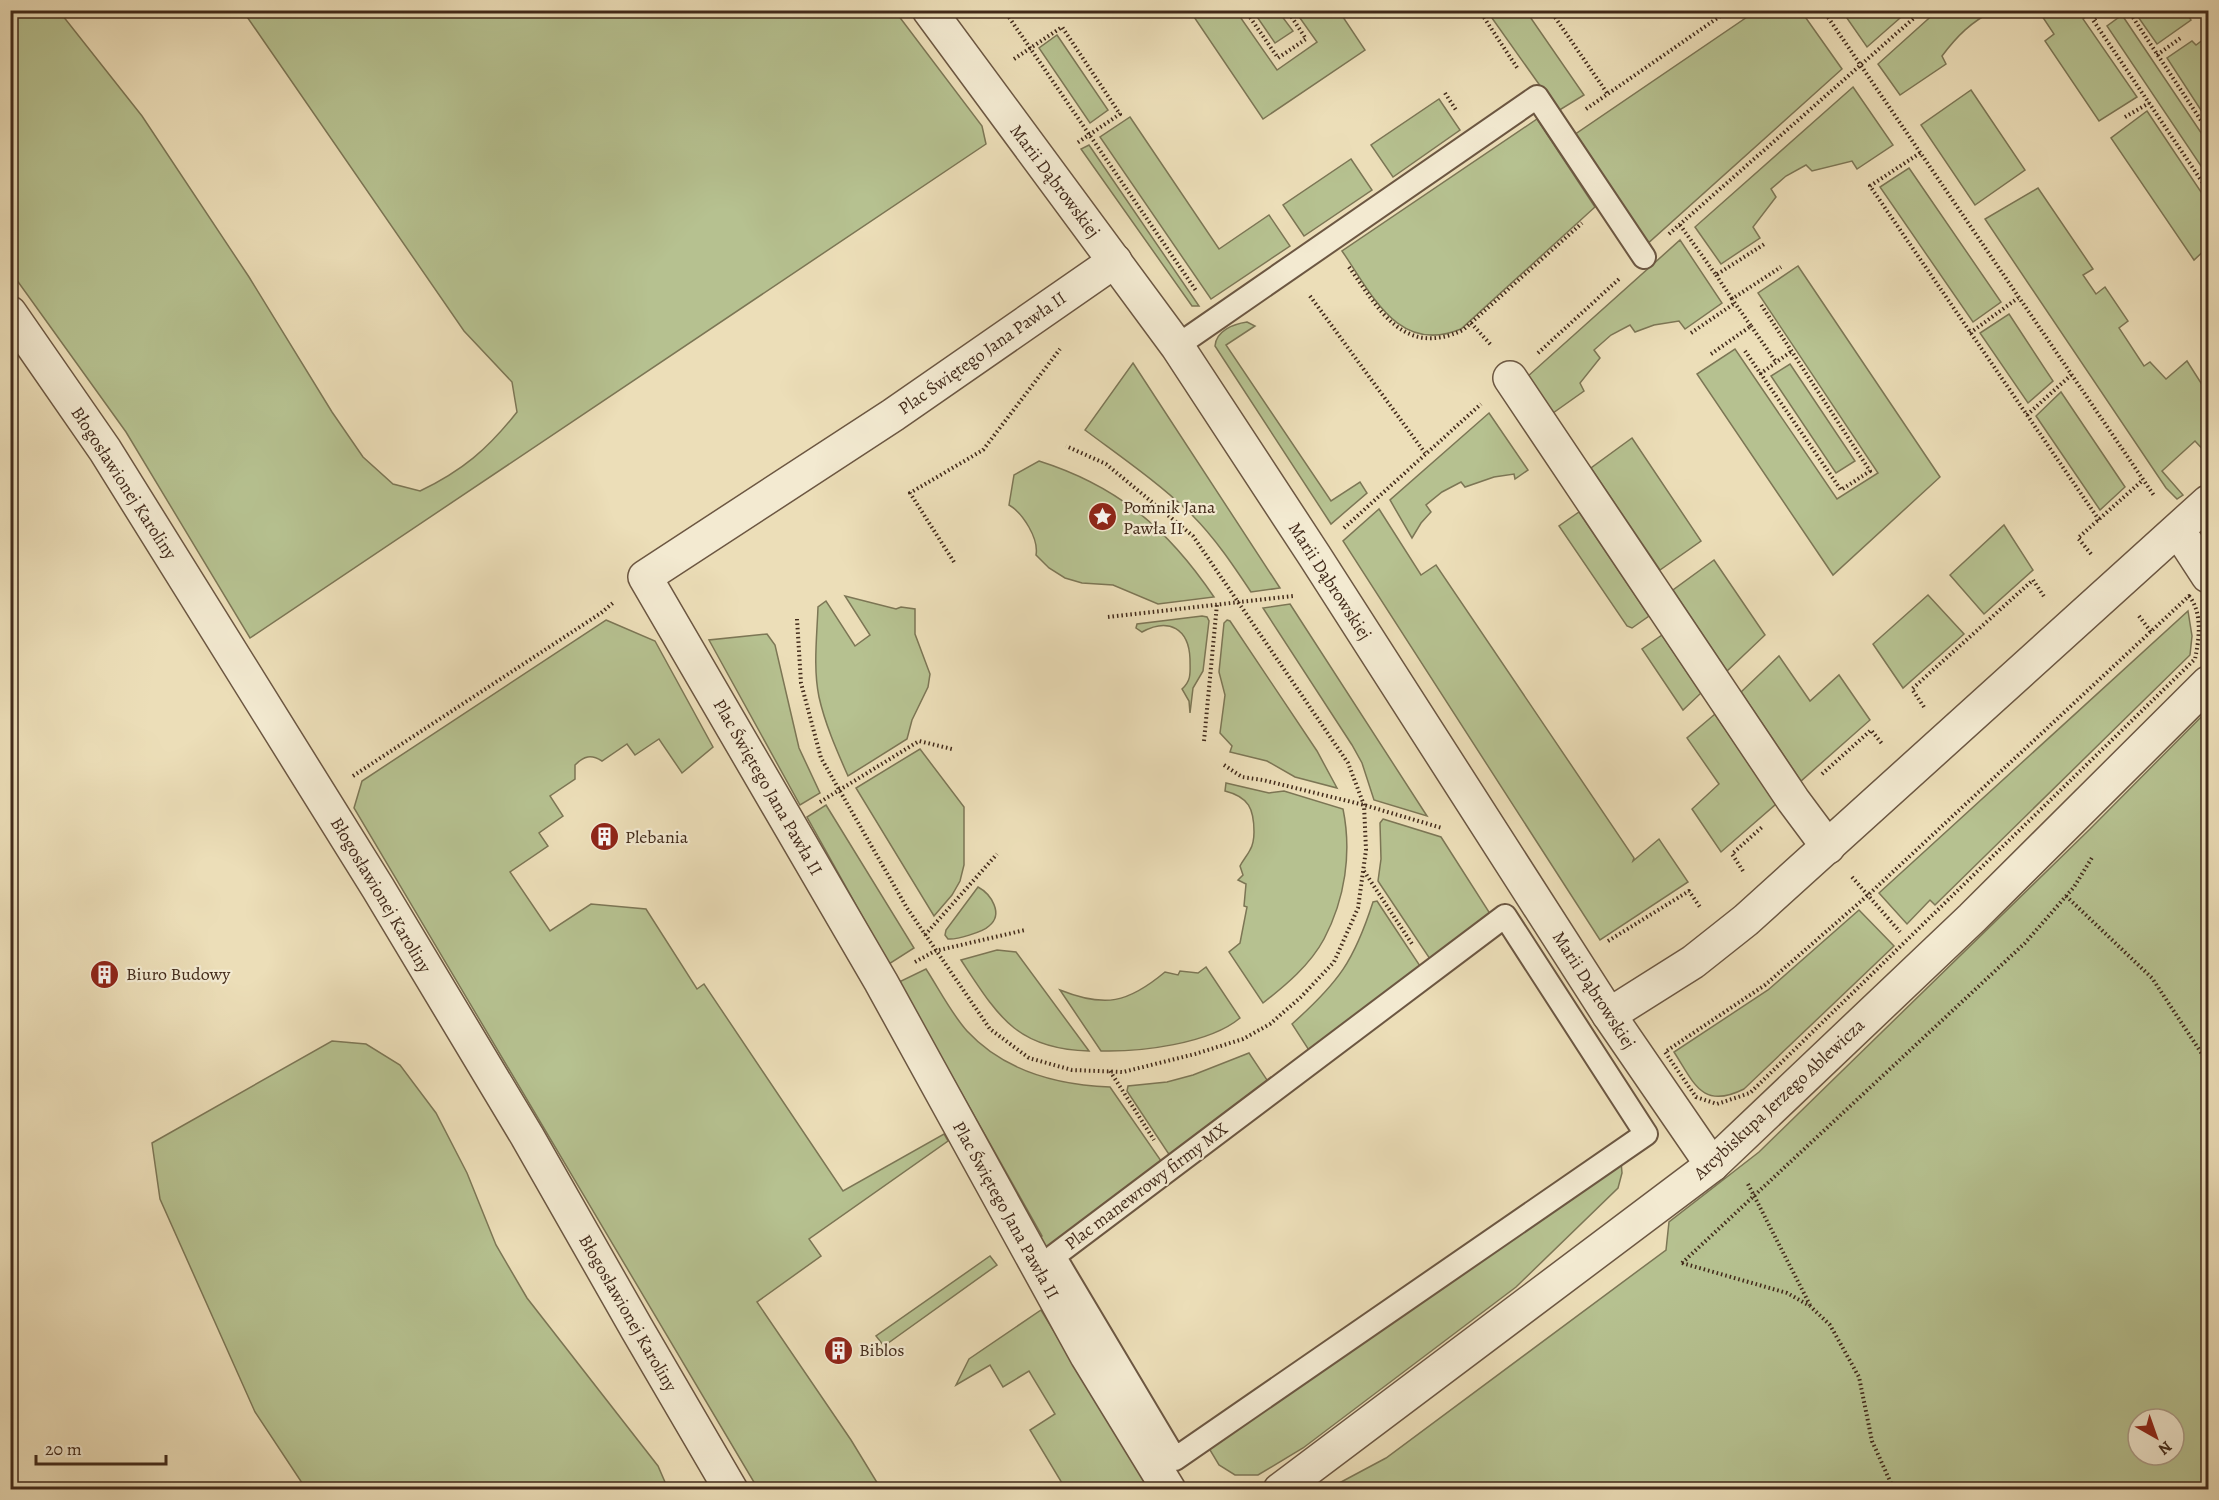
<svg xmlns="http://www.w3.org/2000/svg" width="2219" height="1500" viewBox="0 0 2219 1500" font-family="Alegreya,serif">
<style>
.green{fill:#b6c190;stroke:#7c7655;stroke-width:1.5;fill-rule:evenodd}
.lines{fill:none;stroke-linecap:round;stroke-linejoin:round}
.service-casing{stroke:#6c5742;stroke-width:26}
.minor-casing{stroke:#6c5742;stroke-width:36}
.path{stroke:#422a1a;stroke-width:4;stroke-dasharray:1.5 3;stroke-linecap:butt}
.service{stroke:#f3ead1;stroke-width:22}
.minor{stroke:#f3ead1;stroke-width:33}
.labels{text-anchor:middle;stroke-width:4.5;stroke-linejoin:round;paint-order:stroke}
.street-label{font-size:18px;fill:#422a1a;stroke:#f3ead1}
.poi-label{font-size:18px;fill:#422a1a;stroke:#f3ead1;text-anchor:start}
</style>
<rect width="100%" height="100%" fill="#ecdeb8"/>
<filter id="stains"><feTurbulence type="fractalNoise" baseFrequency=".00333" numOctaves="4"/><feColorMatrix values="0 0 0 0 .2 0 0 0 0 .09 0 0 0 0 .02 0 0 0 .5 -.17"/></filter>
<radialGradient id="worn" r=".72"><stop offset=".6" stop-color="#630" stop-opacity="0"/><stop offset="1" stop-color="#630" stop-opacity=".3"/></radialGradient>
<!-- green -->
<g class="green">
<path d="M10 11H59L142 116 249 277 332 412 363 457 393 484 420 491C462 471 488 449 517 412L512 382 464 331 243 11H895L982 126 986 144 250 638 126 432 11 272Z"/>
<polygon points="1190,11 1236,11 1277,70 1317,42 1295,11 1339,11 1365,50 1263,119"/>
<polygon points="1253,11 1278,11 1293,31 1275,43"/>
<polygon points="1487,11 1526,11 1584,95 1558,111"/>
<polygon points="1756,11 1801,11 1842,69 1646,245 1574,135"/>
<polygon points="1842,11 1908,11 1867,47"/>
<path d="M1937 11H1993C1971 22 1957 36 1942 56L1946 64 1900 95 1878 64Z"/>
<polygon points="2044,11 2093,11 2083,19 2137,97 2099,121 2045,41 2054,34 2040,13"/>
<polygon points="2134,11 2185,11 2191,20 2157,44"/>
<polygon points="2122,15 2208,143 2208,165 2203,169 2107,26"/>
<polygon points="1057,35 1108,110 1090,123 1039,48"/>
<polygon points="2204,39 2208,45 2208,121 2167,58 2192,41 2196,45"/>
<polygon points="1853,87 1893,145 1857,169 1852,161 1812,171 1806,165 1786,176 1771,189 1776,197 1753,227 1760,238 1721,264 1695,227"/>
<polygon points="1971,90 2025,170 1975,205 1921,125"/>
<polygon points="1439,99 1460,130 1393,177 1371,145"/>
<polygon points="2147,111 2203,195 2208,192 2208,247 2194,260 2111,138"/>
<polygon points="1130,117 1219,249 1269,215 1290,246 1211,299 1100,137"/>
<path d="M1537 119 1595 207 1461 329C1398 355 1372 294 1342 251Z"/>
<polygon points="1089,145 1199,306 1192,306 1081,149"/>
<polygon points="1351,159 1372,190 1304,236 1283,205"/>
<polygon points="1909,168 2001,302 1973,322 1880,187"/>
<polygon points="2038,188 2093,269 2083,275 2096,294 2105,287 2128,321 2119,328 2144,366 2150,362 2166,379 2187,361 2208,394 2208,455 2195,441 2162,471 2183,495 2177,499 2166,488 1985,219"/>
<polygon points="1680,240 1722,303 1685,329 1679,321 1654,325 1635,332 1630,325 1611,335 1594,350 1600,358 1580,383 1584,391 1553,413 1527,377"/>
<polygon points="1798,266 1940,477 1833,575 1697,374 1735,349 1837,499 1878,473 1758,293"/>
<polygon points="2009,314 2053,381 2028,403 1980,333"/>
<path d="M1247 322 1255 326 1226 345 1331 501 1360 482 1367 493 1331 524 1215 346C1216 331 1233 324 1247 322Z"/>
<path d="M1133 363 1280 588 1251 592C1233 565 1215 538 1192 515 1159 483 1121 457 1085 430Z"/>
<polygon points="1790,364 1855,461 1836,473 1771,376"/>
<polygon points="2061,392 2125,487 2100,510 2036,416"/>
<polygon points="1489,413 1528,470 1515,479 1514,474 1494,477 1465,487 1461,482 1442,492 1426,505 1431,512 1421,523 1412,538 1390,500"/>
<polygon points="1632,438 1701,541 1660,570 1591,468"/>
<path d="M1039 461C1118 486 1168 529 1214 597L1158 604 1113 585 1082 583 1065 578 1049 568 1036 555C1039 539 1023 513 1009 505L1014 475Z"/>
<polygon points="1379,509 1421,575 1436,565 1634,858 1633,861 1659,839 1688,882 1600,940 1343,541"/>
<polygon points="1579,512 1649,616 1632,628 1627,626 1559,526"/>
<polygon points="2004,525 2033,570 1984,614 1950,575"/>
<polygon points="1714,560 1765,635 1727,671 1673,590"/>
<polygon points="1928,595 1964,634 1903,688 1873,644"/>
<path d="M845 596 896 609 901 607 915 609V634L930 674 928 687 912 720 907 739 848 776C837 751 825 724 819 697 813 668 817 636 818 607L826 601 855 646 870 635Z"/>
<polygon points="1290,604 1427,816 1374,800 1362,763 1352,745 1263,608"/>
<polygon points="2188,611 2192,636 2190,655 1935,905 1930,900 1907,924 1879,893"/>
<path d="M1202 616 1207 617 1209 621 1203 671 1193 688 1190 713 1189 701 1182 689C1192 680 1190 672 1190 659 1189 629 1169 617 1142 632L1136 628 1137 624Z"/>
<path d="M606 620 655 641 713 747 682 773 659 739 635 755 627 744 602 761C591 754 584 756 575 765V779L550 796 563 816 539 833 548 846 510 872 550 931 591 904 646 909 697 989 704 984 843 1191 944 1134 948 1141 809 1239 821 1256 757 1302 851 1440 881 1489H758L354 808 362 781Z"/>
<polygon points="1227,620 1230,621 1317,751 1337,788 1295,777 1267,761 1230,752 1232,746 1220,733 1225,695 1219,672 1224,623"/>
<polygon points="767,634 775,645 799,748 820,793 800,805 709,640"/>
<polygon points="1662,635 1701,693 1683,710 1642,649"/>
<polygon points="1779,656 1810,701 1839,675 1870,720 1801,781 1741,692"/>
<path d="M2208 710V1489H1328L1386 1458 1666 1250 1669 1222 1759 1152 2090 829ZM2138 1419H2174V1455H2138Z"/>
<polygon points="1715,714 1776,804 1721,852 1692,809 1719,784 1687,738"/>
<polygon points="920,749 964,807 964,865 960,881 952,895 934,916 856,788"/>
<path d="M1226 783 1269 793 1284 791 1343 809C1352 853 1345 899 1324 939 1310 965 1286 985 1263 1003L1229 952 1240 943 1247 907 1244 906 1246 884 1238 880 1243 875 1240 866C1243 860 1247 856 1250 850 1253 845 1254 838 1254 832 1254 809 1249 797 1225 791Z"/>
<polygon points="826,805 914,948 889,964 807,817"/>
<polygon points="1383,819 1441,837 1496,923 1436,968 1378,881 1381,859 1380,823"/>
<path d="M978 887C991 894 1004 914 989 926 983 932 956 940 948 939L945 935 946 930Z"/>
<path d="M1377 901 1426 975 1314 1058 1292 1024C1339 982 1354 961 1373 902Z"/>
<path d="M1859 910 1894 946 1744 1089C1702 1110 1694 1083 1674 1052L1768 990Z"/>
<path d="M997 950 1016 952 1089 1051C1016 1049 998 1016 961 960Z"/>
<path d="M1206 967 1240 1018C1209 1044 1140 1052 1101 1051L1060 990C1105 1008 1128 1003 1165 972L1178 975 1180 971 1198 973Z"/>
<path d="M926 969C939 989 951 1013 967 1031 1005 1072 1057 1085 1110 1087L1168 1171 1054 1256 1175 1459 1038 1238 1042 1236 899 982Z"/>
<polygon points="332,1041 366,1044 400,1065 436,1113 467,1173 496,1245 527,1298 658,1466 668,1489 306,1489 255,1412 160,1199 152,1143"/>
<polygon points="1249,1053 1273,1089 1176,1165 1127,1091 1128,1086 1167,1082 1193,1075"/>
<polygon points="1621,1161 1622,1173 1618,1188 1516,1287 1303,1448 1258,1475 1235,1475 1219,1465 1207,1445"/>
<polygon points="990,1256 997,1265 884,1346 876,1336"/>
<polygon points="1041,1310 1150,1489 1053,1489 1062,1483 1030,1430 1055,1414 1029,1371 1003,1387 990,1365 956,1385 969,1359"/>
</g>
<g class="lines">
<defs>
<g id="service">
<polyline points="1177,346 1537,97 1644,257"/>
<polygon points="1505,916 1646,1134 1175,1459 1054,1256"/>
</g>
<g id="minor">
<polyline points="929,10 1177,346 1314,555 1609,1015 1712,1165"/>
<polyline points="1115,261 893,415 645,577 881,982 1087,1356 1169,1490"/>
<polyline points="10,313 105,450 378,888 527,1136 637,1329 731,1490"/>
<polyline points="1510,378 1793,800 1828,847"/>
<polyline points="2178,530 2208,576"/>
<polyline points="1609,1015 1693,962 1746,920 2208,502"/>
<polyline points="1280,1490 1712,1165 1972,918 2208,683"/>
</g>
</defs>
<!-- service casing -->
<use href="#service" class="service-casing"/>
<!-- minor casing -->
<use href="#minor" class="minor-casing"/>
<!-- path -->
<g class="path">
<polyline points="1004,10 1197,292"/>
<polyline points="1245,10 1278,58 1306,39 1287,10"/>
<polyline points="1479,10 1518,69"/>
<polyline points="1550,10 1607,93"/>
<polyline points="1823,10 2155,497"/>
<polyline points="2107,10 2093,20 2203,183 2208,180"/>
<polyline points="2128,10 2208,131"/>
<polyline points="2157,55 2182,37"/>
<polyline points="1014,59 1062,27 1120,114 1077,143"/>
<polyline points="1445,93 1456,110"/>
<polyline points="1586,109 1729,10"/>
<polyline points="2125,117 2149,103"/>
<polyline points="1920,153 1870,186 2099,520"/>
<polyline points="1680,225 1716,275 1766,243"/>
<polyline points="1669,234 1923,10"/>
<path d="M1349 267C1379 309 1403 358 1463 330L1582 223"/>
<polyline points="1716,275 1732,299"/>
<polyline points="1310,296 1425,453"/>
<polyline points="1471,323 1491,345"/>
<polyline points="1751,326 1776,362"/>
<polyline points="1691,333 1735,303"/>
<polyline points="1970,333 2018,298"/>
<polyline points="1745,351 1841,490 1870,471 1760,303"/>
<polyline points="1538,353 1619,279"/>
<polyline points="1711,354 1751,326 1732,299 1781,267"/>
<polyline points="1760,374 1792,351"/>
<polyline points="2027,415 2071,375"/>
<polyline points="1344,528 1481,404"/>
<polyline points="2091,554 2078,538 2143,480"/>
<polyline points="954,562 910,493 983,450 1060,349"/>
<path d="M2189 596C2203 613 2199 640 2195 659L1750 1093 1717 1104 1696 1097 1665 1052 1765 985 1867 896Z"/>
<polyline points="2139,616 2151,632"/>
<polyline points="1108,617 1293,596"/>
<polyline points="797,619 801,683 821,758 907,908 990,1029 1029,1058 1072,1070 1123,1072 1195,1054 1243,1039 1270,1024 1301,997 1334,962 1358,908 1366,850 1364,805 1348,763 1193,536 1106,464 1066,446"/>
<polyline points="1924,707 1912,689 2033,580 2045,598"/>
<polyline points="1204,741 1217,604"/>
<polyline points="1224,765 1242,777 1263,780 1364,805 1442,828"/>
<polyline points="1822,774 1871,730 1883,745"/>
<polyline points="353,776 601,613 614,602"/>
<polyline points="820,802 919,741 952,749"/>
<polyline points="1364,871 1412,944"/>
<polyline points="1743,871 1732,854 1762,827"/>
<polyline points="1852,877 1900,932"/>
<polyline points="2066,896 2152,978 2208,1063"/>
<polyline points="925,935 997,854"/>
<polyline points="1608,941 1689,891 1700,907"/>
<polyline points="915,962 935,951 1025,930"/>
<polyline points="1110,1071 1154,1140"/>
<polyline points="1748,1184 1810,1305"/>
<polyline points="1682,1263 2025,943 2074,887 2093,856"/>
<polyline points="1682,1263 1787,1293 1810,1306 1830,1325 1859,1377 1872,1441 1894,1490"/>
</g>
<!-- service -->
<use href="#service" class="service"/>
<!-- minor -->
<use href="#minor" class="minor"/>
</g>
<!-- icons -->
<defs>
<symbol id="sight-disc" viewBox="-11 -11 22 22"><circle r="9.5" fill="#8f2418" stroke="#f3ead1"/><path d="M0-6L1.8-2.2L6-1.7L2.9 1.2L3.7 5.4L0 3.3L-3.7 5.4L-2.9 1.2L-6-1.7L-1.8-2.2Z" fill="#fff"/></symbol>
<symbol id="building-disc" viewBox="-11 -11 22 22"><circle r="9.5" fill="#8f2418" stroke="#f3ead1"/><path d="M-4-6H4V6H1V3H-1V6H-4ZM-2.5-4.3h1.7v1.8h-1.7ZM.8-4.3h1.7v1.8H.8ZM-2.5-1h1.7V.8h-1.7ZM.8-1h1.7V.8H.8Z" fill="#fff"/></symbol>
</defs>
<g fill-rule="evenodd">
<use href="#sight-disc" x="1086" y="500" width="33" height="33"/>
<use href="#building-disc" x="588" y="820" width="33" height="33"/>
<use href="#building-disc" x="88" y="958" width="33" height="33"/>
<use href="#building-disc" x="822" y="1334" width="33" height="33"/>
</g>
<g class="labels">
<!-- street labels -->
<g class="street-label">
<text transform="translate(1055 181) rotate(53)" y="6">Marii Dąbrowskiej</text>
<text transform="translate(982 353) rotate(-35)" y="6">Plac Świętego Jana Pawła II</text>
<text transform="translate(124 483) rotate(57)" y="6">Błogosławionej Karoliny</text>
<text transform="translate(1330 581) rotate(57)" y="6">Marii Dąbrowskiej</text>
<text transform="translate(768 787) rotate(60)" y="6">Plac Świętego Jana Pawła II</text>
<text transform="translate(381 895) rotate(59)" y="6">Błogosławionej Karoliny</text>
<text transform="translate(1594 990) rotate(57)" y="6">Marii Dąbrowskiej</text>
<text transform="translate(1779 1099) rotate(-43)" y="6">Arcybiskupa Jerzego Ablewicza</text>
<text transform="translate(1146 1186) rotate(-37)" y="6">Plac manewrowy firmy MX</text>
<text transform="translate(1006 1210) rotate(61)" y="6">Plac Świętego Jana Pawła II</text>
<text transform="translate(628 1313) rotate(60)" y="6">Błogosławionej Karoliny</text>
</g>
<!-- poi labels -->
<g class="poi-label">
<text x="1123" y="513">Pomnik Jana<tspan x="1123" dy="21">Pawła II</tspan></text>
<text x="625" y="843">Plebania</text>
<text x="126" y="980">Biuro Budowy</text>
<text x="859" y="1356">Biblos</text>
</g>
</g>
<!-- margin -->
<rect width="2219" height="1500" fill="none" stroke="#ecdeb8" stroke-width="36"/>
<rect x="12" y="12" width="2195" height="1476" fill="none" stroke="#422a1a" stroke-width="3"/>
<rect x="18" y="18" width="2183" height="1464" fill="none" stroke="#422a1a" stroke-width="1.5"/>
<!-- north arrow -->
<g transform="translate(2156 1437) rotate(140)"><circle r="28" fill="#f3ead1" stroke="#ac9d88" stroke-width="1.5"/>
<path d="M0-4.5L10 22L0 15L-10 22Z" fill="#8f2418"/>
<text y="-9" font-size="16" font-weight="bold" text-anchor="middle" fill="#422a1a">N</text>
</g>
<!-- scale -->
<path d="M36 1455v9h130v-9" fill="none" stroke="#422a1a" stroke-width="3"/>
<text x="45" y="1455" font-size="18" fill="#422a1a" stroke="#f3ead1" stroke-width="4.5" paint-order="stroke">20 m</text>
<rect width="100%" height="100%" filter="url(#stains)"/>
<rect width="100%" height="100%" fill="url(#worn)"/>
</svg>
